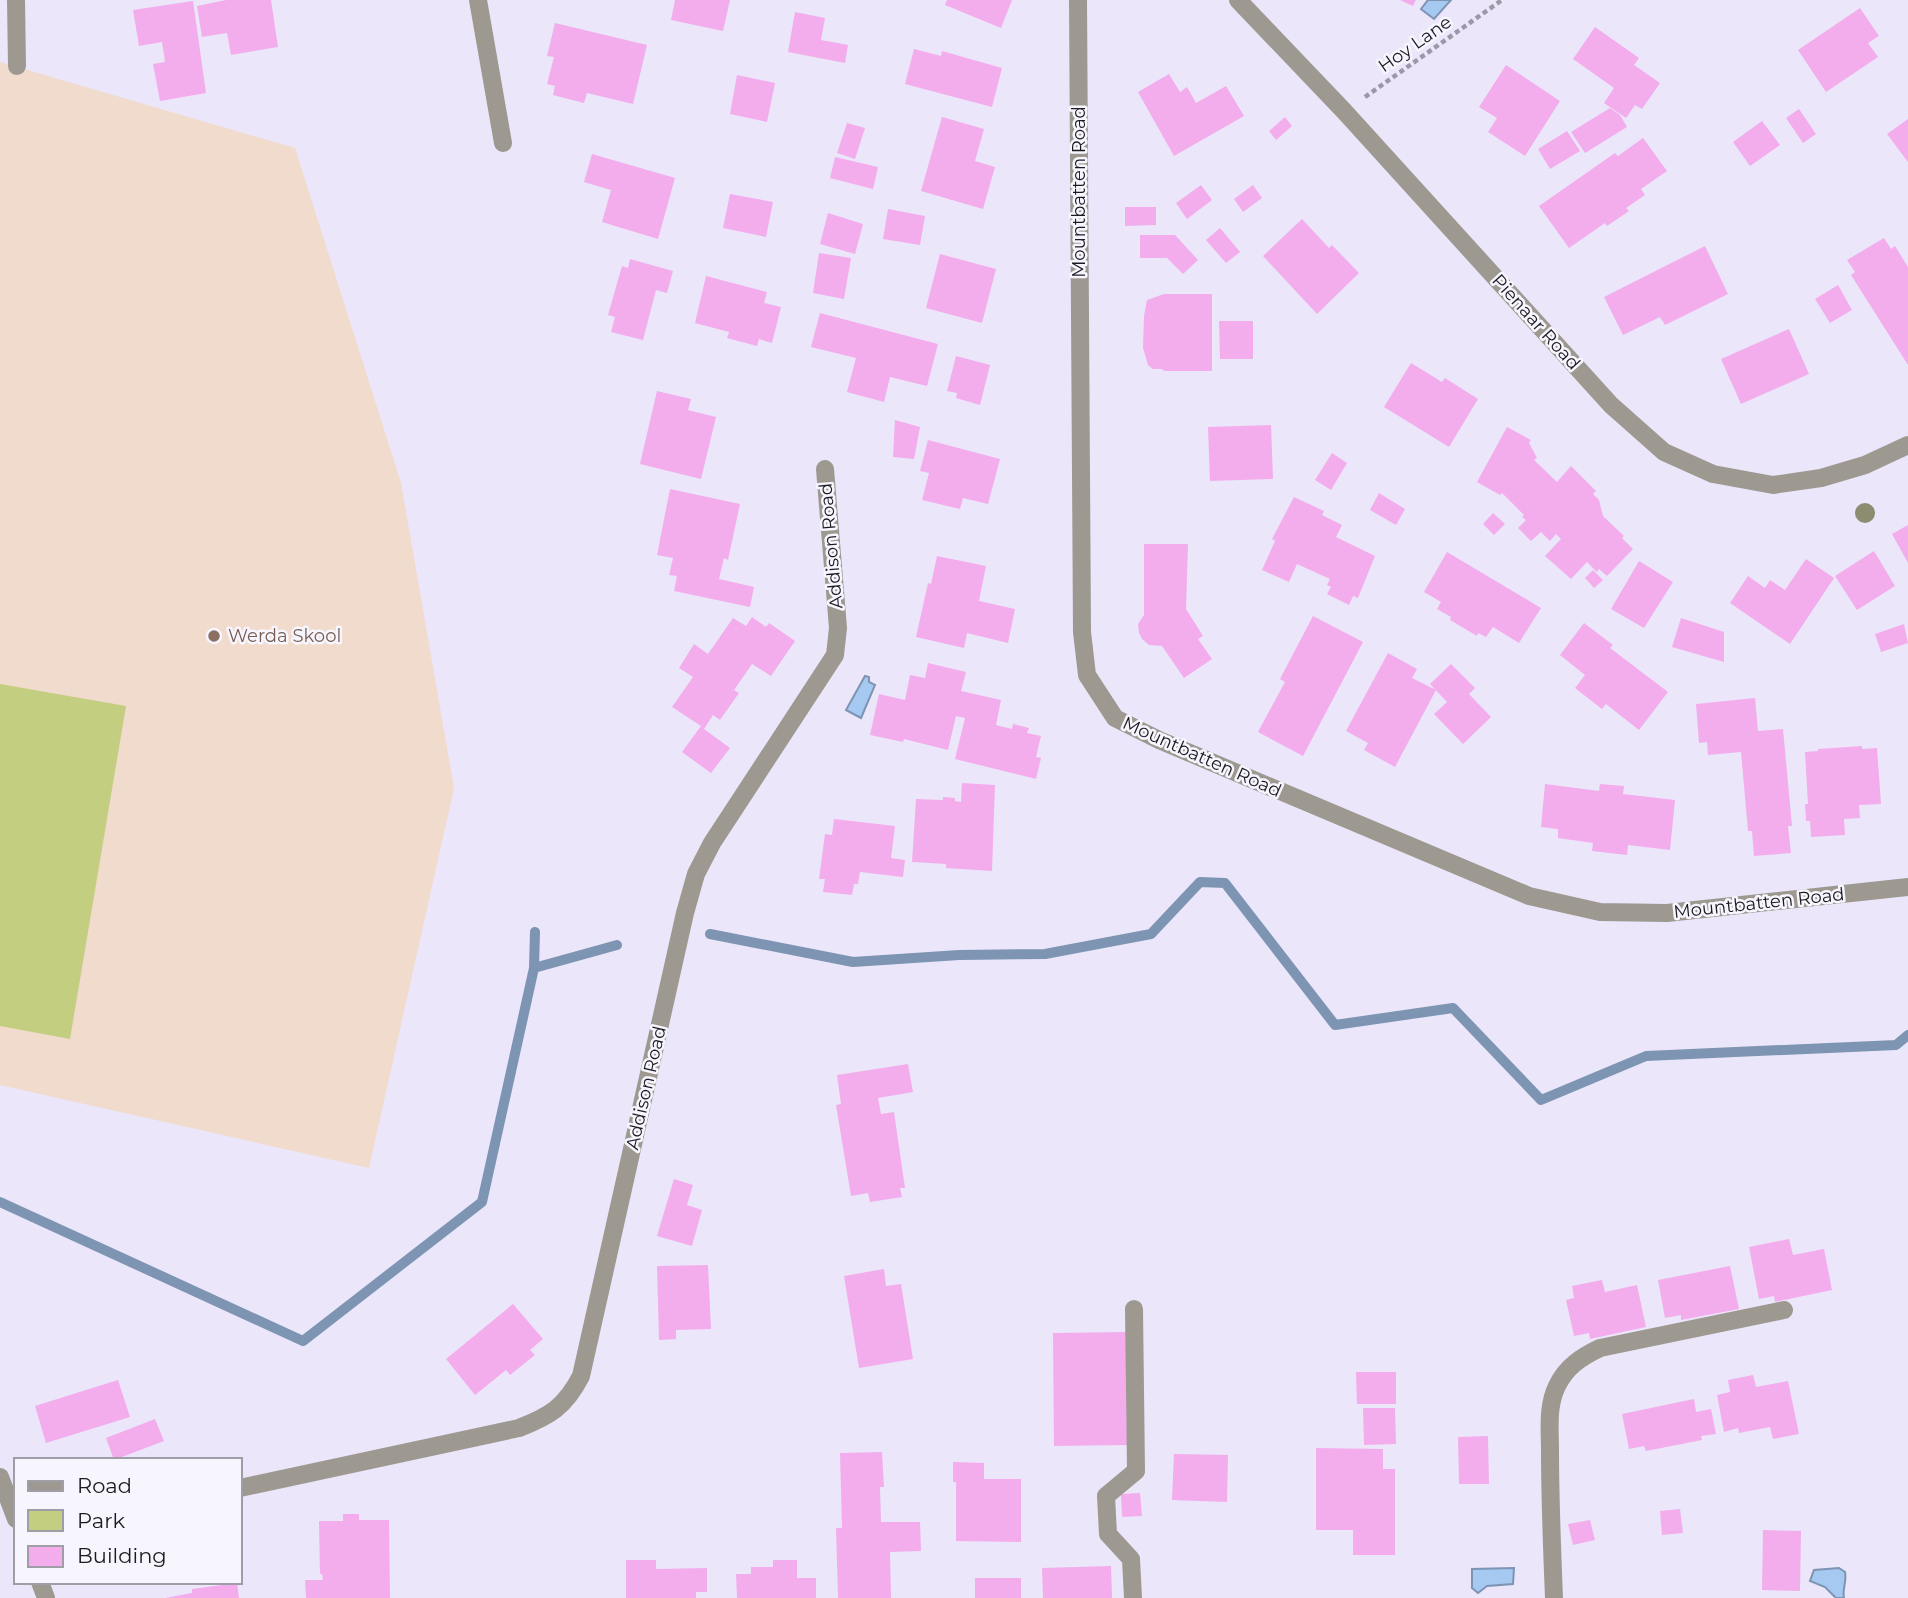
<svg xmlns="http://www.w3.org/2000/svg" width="1908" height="1598" viewBox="0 0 1908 1598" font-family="Montserrat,sans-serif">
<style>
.education{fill:#f0dbcd}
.green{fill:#c3ce80}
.water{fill:#a6c9f2;stroke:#7d94b3;stroke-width:2}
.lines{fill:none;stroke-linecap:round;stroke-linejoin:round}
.stream{stroke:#7d94b3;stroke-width:10}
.building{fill:#f3adec}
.path{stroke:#9b98a7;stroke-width:4.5;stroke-dasharray:5 3.5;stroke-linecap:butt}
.minor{stroke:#9d9991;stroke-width:18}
.tree{fill:#8c8d70}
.education-dot{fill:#8d6e63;stroke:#f7f5fd;stroke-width:2.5}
.labels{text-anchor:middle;stroke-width:5;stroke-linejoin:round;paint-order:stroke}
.street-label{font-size:18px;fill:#1c1a21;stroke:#f7f5fd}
.education-label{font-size:18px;fill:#785e54;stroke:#f7f5fd;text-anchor:start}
</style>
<rect width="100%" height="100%" fill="#ebe6fa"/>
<!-- education -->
<polygon class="education" points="0,62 295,148 401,483 454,788 369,1168 0,1085"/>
<!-- green -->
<polygon class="green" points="0,684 126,706 70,1039 0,1026"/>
<!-- water -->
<g class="water">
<polygon points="1428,0 1451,0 1434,19 1421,9"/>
<polygon points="865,676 869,677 869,682 875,685 861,718 846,710"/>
<polygon points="1514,1568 1513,1584 1487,1586 1478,1593 1472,1588 1472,1569"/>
<path d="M1839 1568 1845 1572C1847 1582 1842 1589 1844 1598H1836L1825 1587 1810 1581 1814 1570Z"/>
</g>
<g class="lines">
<!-- stream -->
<g class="stream">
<polyline points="710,934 853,962 959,955 1045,954 1151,934 1200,882 1225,883 1335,1025 1453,1008 1541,1100 1646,1056 1896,1045 1908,1035"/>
<polyline points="534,968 617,945"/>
<polyline points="0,1202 303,1341 482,1202 534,968 535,932"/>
</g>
</g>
<!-- building -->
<g class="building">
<polygon points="226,0 271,0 278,47 231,55 227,33 202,37 197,6"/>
<polygon points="675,0 730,0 723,31 671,20"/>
<polygon points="947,0 1012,0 1001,28 945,5"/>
<polygon points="1400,0 1416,0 1413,6"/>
<polygon points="193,1 206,93 160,101 153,64 165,62 162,42 139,46 133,10"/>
<polygon points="1860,8 1879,36 1868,43 1878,57 1826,92 1798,50"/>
<polygon points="795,12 825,18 821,40 848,45 845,63 788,52"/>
<polygon points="555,23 647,45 633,104 587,93 584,103 553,95 555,86 547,84 554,57 547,56"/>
<polygon points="1595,27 1639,58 1634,65 1660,83 1642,109 1635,105 1626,118 1604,103 1614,88 1573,59"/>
<polygon points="914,49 941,56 942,51 1002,68 992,107 905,84"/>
<polygon points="1506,65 1560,101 1525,156 1488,132 1497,118 1479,107"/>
<polygon points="1169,74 1180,92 1187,87 1196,103 1226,86 1244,116 1174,156 1138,92"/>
<polygon points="737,75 775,83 767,122 730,114"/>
<polygon points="1610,108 1620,115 1627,127 1585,153 1571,132"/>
<polygon points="1799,109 1816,134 1803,143 1786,118"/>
<polygon points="942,117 984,129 975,161 995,167 983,209 921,191"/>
<polygon points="1285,117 1292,126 1276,140 1269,131"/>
<polygon points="1908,119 1908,162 1887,134"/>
<polygon points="1762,121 1780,145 1750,166 1733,142"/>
<polygon points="847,123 865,128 855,159 837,153"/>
<polygon points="1567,131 1580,151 1550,169 1538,149"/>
<polygon points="1643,138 1667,171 1641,189 1645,195 1626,208 1629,211 1607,226 1605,223 1569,248 1539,206 1615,153 1618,156"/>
<polygon points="592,154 675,178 658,239 602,222 611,190 584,182"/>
<polygon points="835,157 878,167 873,189 830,178"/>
<polygon points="1201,185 1212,200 1187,219 1176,203"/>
<polygon points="1253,185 1262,198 1243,212 1234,199"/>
<polygon points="730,194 773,202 766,237 723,228"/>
<polygon points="1125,207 1156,207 1156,225 1125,226"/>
<polygon points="888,209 925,216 920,245 883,239"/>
<polygon points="828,213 863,224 855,254 820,244"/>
<polygon points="1302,219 1329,248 1332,245 1359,273 1317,314 1263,256"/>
<polygon points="1220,228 1240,252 1226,263 1206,240"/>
<polygon points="1140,235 1175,235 1198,260 1183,274 1167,258 1140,258"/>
<polygon points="1884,238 1891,249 1895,246 1908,267 1908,365 1851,275 1855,272 1847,260"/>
<polygon points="1705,246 1728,294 1665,325 1660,317 1623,335 1604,297"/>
<polygon points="819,253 851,258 844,299 813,293"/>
<polygon points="940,254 996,269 982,323 926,308"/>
<polygon points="630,259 673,271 667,293 656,290 643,340 611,332 615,317 608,315 622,266 628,268"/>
<polygon points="706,276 767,292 764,303 781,307 772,343 759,339 757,346 727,338 729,332 695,323"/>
<polygon points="1838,285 1852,310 1830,323 1815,299"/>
<polygon points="1164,294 1212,294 1212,371 1164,371 1162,369 1153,369 1148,365 1143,348 1144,316 1147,300"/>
<polygon points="820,313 938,344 927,386 890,377 884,402 847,392 856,358 811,347"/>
<polygon points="1219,321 1253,321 1253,359 1220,359"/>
<polygon points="1789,329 1809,374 1741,404 1721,359"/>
<polygon points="956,356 990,365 980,405 956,398 957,393 947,391"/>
<polygon points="1411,363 1442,382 1445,378 1478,399 1449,447 1384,407"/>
<polygon points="657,391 691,399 688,410 716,417 701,479 640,464"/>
<polygon points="895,420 920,427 914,459 893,457"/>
<polygon points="1271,425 1273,479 1210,481 1208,427"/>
<polygon points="1507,427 1531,440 1529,443 1537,458 1534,460 1557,482 1571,466 1596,491 1593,494 1599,500 1603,516 1624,536 1622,538 1633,549 1607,576 1599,569 1597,572 1587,562 1571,579 1545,556 1561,539 1556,534 1550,541 1541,532 1531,541 1518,528 1526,520 1522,517 1524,515 1502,493 1500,495 1477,482"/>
<polygon points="928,440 1000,459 988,504 963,498 960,509 922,500 929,473 920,471"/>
<polygon points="1332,453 1347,463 1331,490 1315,480"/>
<polygon points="670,489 740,504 728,560 724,558 719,579 754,587 750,607 674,591 677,576 669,575 673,558 657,555"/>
<polygon points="1379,493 1405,509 1396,525 1370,510"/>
<polygon points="1294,497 1324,511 1322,515 1342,525 1336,537 1375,556 1358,598 1353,596 1349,605 1327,594 1331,587 1327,585 1330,579 1297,564 1289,582 1262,570 1275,541 1272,539"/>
<polygon points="1493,513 1505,524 1494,535 1483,524"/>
<polygon points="1908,525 1908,563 1892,534"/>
<polygon points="1144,544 1188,544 1186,609 1203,636 1198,639 1212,659 1184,678 1162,646 1149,645 1142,639 1139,633 1138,624 1144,615"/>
<polygon points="1874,551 1895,586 1857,610 1835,576"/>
<polygon points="1447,552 1541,608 1519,643 1493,627 1486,637 1478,633 1477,636 1450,620 1451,617 1437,609 1441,602 1424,592"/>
<polygon points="937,556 986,566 979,601 1015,609 1008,643 967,633 964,648 916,637 928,583 931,584"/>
<polygon points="1806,559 1834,578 1790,644 1730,603 1748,576 1765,588 1770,580 1785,590"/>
<polygon points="1639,561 1673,582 1644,628 1611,609"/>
<polygon points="1593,570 1603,580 1594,588 1585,578"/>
<polygon points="1313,616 1363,642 1303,756 1258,732 1285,682 1280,679"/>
<polygon points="752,617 766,627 769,623 795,641 771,676 752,664 734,690 739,693 720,720 713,715 704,729 730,748 711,773 682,752 701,726 672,707 693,677 679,668 694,644 708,654 733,618 746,626"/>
<polygon points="1681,618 1724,632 1724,662 1672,647"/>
<polygon points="1584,623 1613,645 1610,648 1668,692 1639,730 1606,704 1602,709 1575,688 1585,675 1560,655"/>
<polygon points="1904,624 1908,643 1881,652 1875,634"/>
<polygon points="1388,653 1417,669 1412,678 1436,690 1395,767 1364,750 1368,743 1346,731"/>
<polygon points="928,663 966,672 961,691 1001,700 996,725 1012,729 1013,724 1029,728 1027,733 1041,736 1036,757 1041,758 1036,779 955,759 965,718 956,716 948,750 904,739 903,742 870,735 879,694 905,700 910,675 925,678"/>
<polygon points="1451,664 1475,688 1469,694 1491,717 1463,744 1434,714 1447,702 1430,684"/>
<polygon points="1755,698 1758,731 1783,729 1792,826 1788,826 1791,853 1754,856 1752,831 1748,831 1741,752 1708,755 1707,742 1699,743 1696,704"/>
<polygon points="1862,746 1862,749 1877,748 1881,804 1859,805 1860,818 1844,819 1845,835 1811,837 1810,821 1806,821 1805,804 1808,804 1805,752 1818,751 1818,749"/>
<polygon points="962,783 995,785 992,871 946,868 946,864 912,862 916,799 943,800 943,797 955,798 955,801 961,802"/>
<polygon points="1545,784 1599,791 1600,784 1624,786 1623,794 1675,800 1670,850 1628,845 1627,855 1592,851 1593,843 1558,838 1558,829 1541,827"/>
<polygon points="834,819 895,826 891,858 905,860 903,877 860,872 858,884 854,884 852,895 823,892 825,879 819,879 825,834 832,835"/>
<polygon points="908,1064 913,1092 878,1098 881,1114 894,1112 905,1188 900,1188 902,1197 870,1202 868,1193 851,1196 836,1105 841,1104 837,1075"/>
<polygon points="674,1179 693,1185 687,1205 702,1210 692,1246 657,1236"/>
<polygon points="1789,1239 1793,1255 1824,1249 1832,1290 1775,1302 1774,1296 1759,1299 1749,1247"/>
<polygon points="708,1265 711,1329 676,1330 676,1339 659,1340 657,1266"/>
<polygon points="1730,1266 1739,1309 1681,1320 1681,1315 1665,1318 1658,1280"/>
<polygon points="884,1269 886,1286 901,1284 913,1359 859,1368 844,1276"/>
<polygon points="1602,1280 1605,1292 1637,1285 1646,1327 1590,1339 1589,1333 1574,1336 1566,1300 1574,1298 1572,1286"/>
<polygon points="513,1304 543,1339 530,1350 535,1355 510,1375 506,1370 475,1395 446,1359"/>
<polygon points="1126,1332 1127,1445 1054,1446 1053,1333"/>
<polygon points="1356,1372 1396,1372 1396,1404 1357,1404"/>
<polygon points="1753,1375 1756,1387 1788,1381 1799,1434 1773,1439 1770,1427 1739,1433 1738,1428 1724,1432 1717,1395 1730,1392 1728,1380"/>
<polygon points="118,1380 130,1417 46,1443 35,1406"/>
<polygon points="1694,1399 1696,1412 1711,1409 1716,1434 1701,1436 1702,1440 1646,1451 1644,1446 1629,1449 1622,1414"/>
<polygon points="1363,1408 1395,1408 1396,1444 1364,1445"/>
<polygon points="155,1419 164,1441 114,1460 106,1438"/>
<polygon points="1488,1436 1489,1484 1459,1484 1458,1437"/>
<polygon points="1316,1448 1383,1449 1383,1469 1395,1469 1395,1555 1353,1555 1353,1530 1316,1530"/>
<polygon points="882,1452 884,1487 880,1487 881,1522 920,1522 921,1551 890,1552 891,1598 838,1598 836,1528 842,1528 840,1453"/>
<polygon points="1174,1454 1228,1455 1227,1502 1172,1500"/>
<polygon points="953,1462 984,1463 984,1479 1021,1479 1021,1542 956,1541 956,1482 953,1482"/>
<polygon points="1140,1493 1142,1516 1122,1517 1121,1494"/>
<polygon points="1680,1509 1683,1533 1662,1535 1660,1511"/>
<polygon points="343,1514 359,1514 359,1520 389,1520 390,1598 306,1598 305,1580 323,1580 322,1574 320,1574 319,1521 343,1521"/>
<polygon points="1590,1520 1595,1540 1573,1545 1568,1524"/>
<polygon points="1763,1530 1801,1531 1800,1591 1762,1590"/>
<polygon points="626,1560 656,1560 656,1569 707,1568 707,1592 696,1592 696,1598 626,1598"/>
<polygon points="773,1560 797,1560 797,1578 816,1578 816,1598 737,1598 736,1574 751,1574 751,1567 773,1567"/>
<polygon points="1111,1566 1112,1598 1043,1598 1042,1568"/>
<rect x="975" y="1578" width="46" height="20"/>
<polygon points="237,1583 239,1598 165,1598 192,1593 192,1589"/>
</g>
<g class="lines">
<!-- path -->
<polyline class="path" points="1365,97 1502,0"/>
<!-- minor -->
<g class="minor">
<polyline points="16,0 17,66"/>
<polyline points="478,0 503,143"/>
<polyline points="1078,0 1082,632 1087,675 1115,718 1159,740 1529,896 1600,912 1667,913 1908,887"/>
<polyline points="1238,0 1344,111 1611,405 1664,452 1713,474 1773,485 1821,478 1865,465 1908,445"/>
<polyline points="0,1477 16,1519"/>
<path d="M240 1488 519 1428C550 1416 565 1407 581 1376L685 913 696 874 712 843 835 655 838 628 825 469"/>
<polyline points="40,1582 46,1598"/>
<polyline points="1133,1598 1131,1559 1108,1534 1106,1496 1136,1471 1134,1309"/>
<path d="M1554 1598C1552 1549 1550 1500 1550 1451 1550 1430 1547 1406 1557 1386 1566 1367 1581 1357 1600 1348L1784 1310"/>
</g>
</g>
<!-- trees -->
<circle class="tree" cx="1865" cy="513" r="10"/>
<!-- markers -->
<circle class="education-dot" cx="214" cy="636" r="7"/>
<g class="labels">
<!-- street labels -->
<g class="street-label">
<text transform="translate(1415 44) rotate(-35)" y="6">Hoy Lane</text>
<text transform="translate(1079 192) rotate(-90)" y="6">Mountbatten Road</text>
<text transform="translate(1536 322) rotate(48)" y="6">Pienaar Road</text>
<text transform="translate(831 546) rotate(-95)" y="6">Addison Road</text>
<text transform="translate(1202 757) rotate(24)" y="6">Mountbatten Road</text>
<text transform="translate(1759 903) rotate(-6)" y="6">Mountbatten Road</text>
<text transform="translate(646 1088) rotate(-77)" y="6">Addison Road</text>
</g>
<!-- education labels -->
<g class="education-label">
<text x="228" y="642">Werda Skool</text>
</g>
</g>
<!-- legend -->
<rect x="14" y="1458" width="228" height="126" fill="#f7f5fd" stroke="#9f9da5" stroke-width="2"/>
<rect x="28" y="1481" width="35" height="10" fill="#9d9991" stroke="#9f9da5" stroke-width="2"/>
<text x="77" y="1493" font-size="21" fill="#1c1a21">Road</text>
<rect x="28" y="1510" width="35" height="21" fill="#c3ce80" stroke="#9f9da5" stroke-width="2"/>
<text x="77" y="1528" font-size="21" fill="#1c1a21">Park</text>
<rect x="28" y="1546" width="35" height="21" fill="#f3adec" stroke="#9f9da5" stroke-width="2"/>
<text x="77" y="1563" font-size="21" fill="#1c1a21">Building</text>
</svg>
